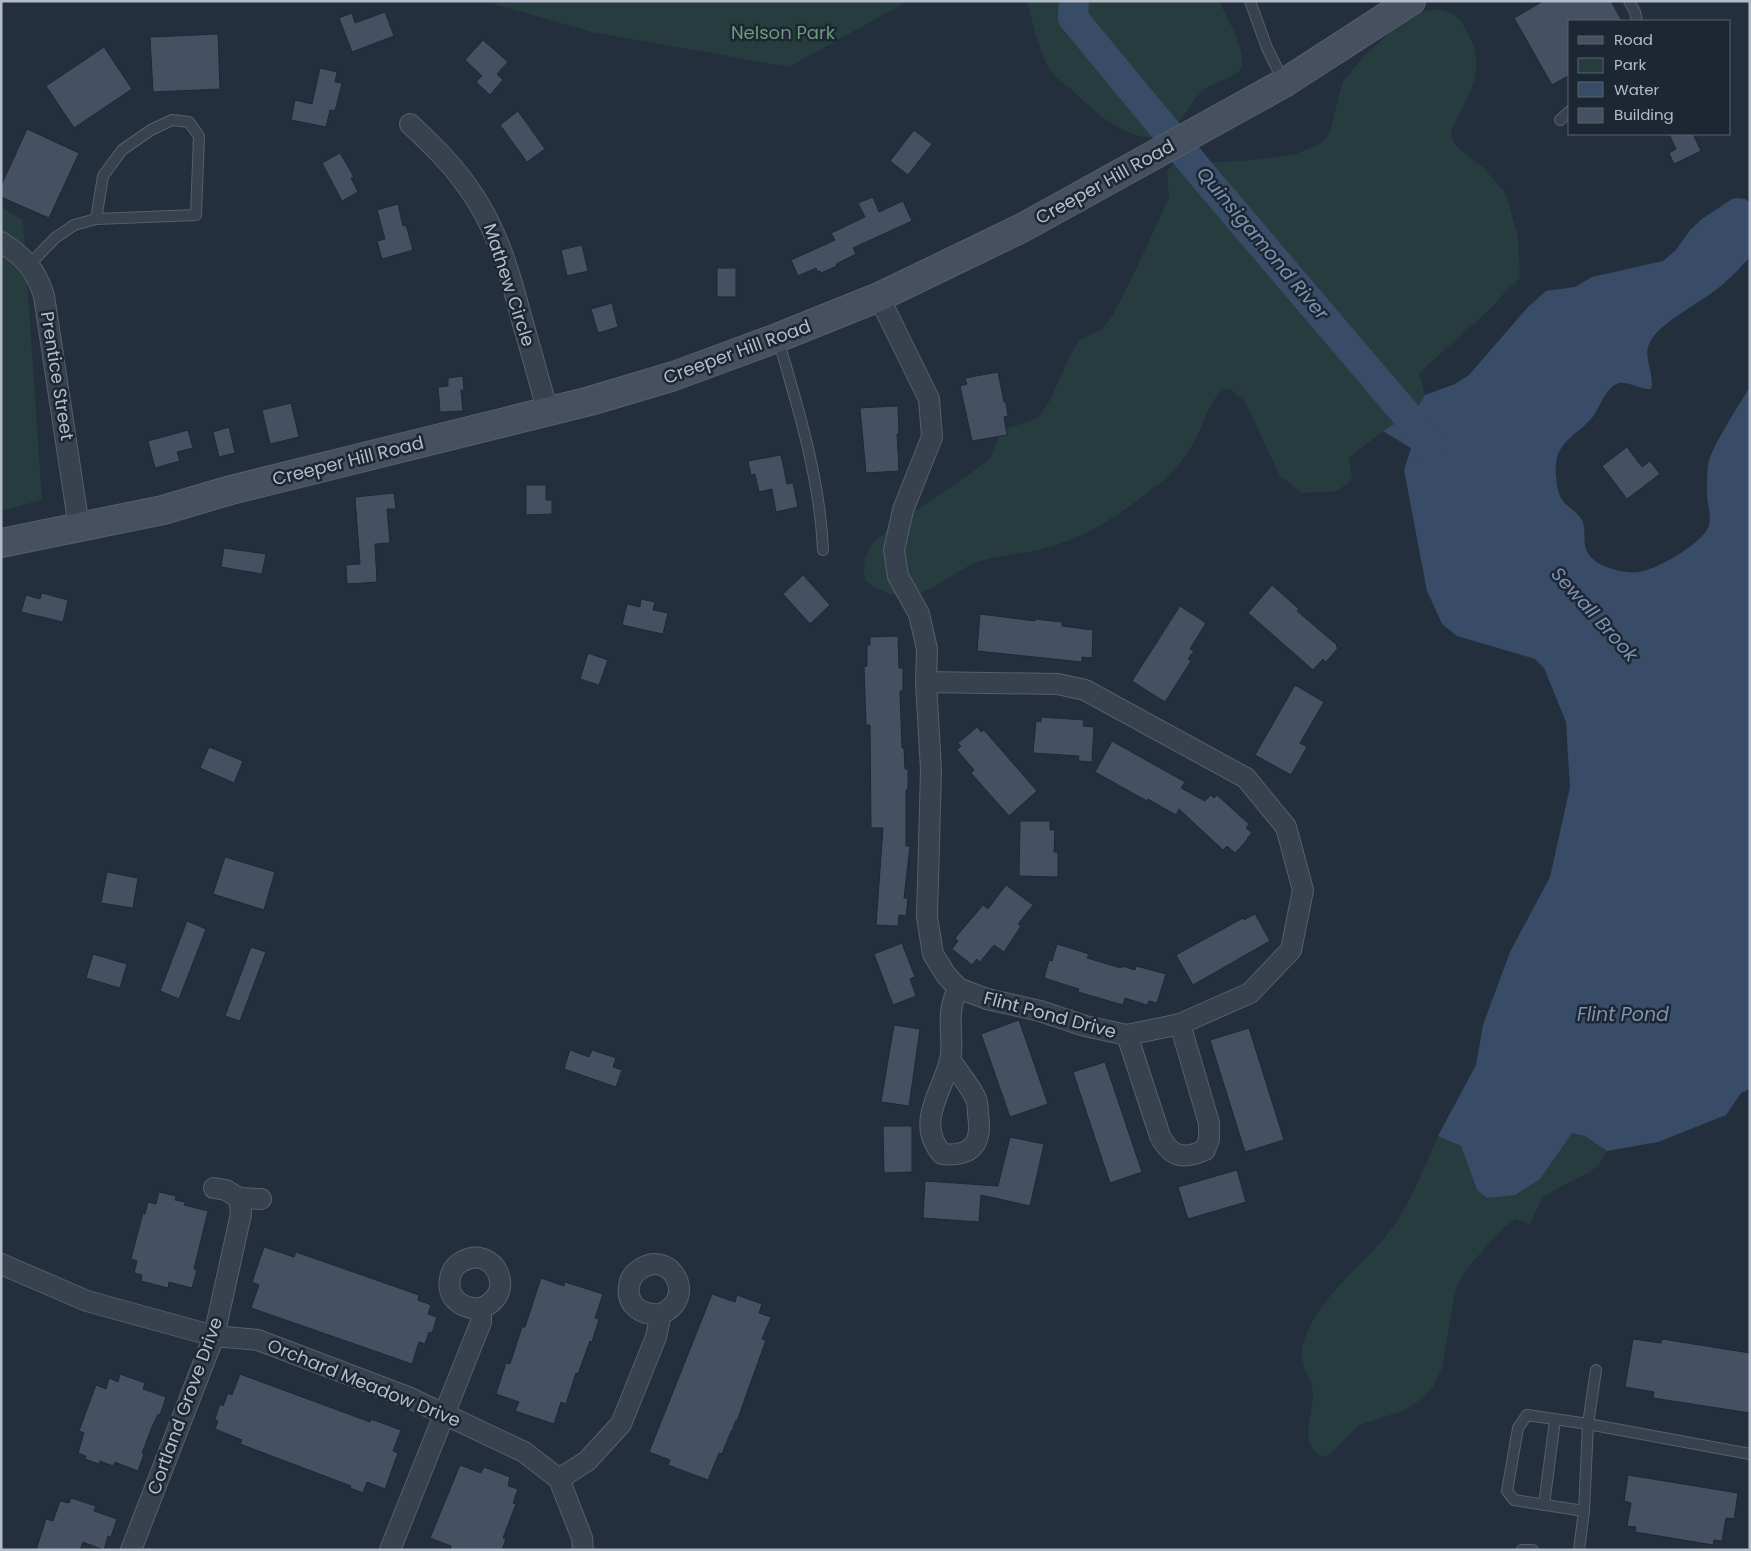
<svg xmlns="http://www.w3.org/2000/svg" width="1751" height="1551" viewBox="0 0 1751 1551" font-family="Poppins,sans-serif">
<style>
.green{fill:#263c3f}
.water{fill:#394c67}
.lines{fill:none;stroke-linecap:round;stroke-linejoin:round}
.river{stroke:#394c67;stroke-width:30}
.building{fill:#455162;stroke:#1f2835}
.lane-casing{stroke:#565f6c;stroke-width:12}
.street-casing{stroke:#565f6c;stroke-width:22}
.secondary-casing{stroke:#565f6c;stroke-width:30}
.lane{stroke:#38414e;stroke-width:10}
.street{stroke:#38414e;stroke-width:20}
.secondary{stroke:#465061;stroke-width:28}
.labels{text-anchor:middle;stroke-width:5;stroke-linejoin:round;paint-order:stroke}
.park-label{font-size:18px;fill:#6b9a76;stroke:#1d2633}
.street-label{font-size:18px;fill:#b4bcc9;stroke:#1d2633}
.water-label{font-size:19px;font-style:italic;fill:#7c92b1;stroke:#1d2633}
</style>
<rect width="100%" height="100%" fill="#242f3e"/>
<!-- green -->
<g class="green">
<polygon points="484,1 908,1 789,67 592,32"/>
<path d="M1027 1H1219C1226 17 1245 47 1242 65 1240 78 1211 82 1202 91 1189 104 1182 124 1166 134 1158 139 1148 138 1140 136 1111 128 1093 110 1072 90 1065 84 1054 77 1050 70 1038 49 1033 23 1027 1Z"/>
<path d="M1438 9C1456 14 1458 16 1467 32 1489 69 1468 95 1452 129L1451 137 1457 147 1483 167 1506 194 1518 237 1520 278 1506 291 1489 310 1419 373 1425 395 1415 411 1383 431 1349 458 1352 480 1337 491 1302 493 1280 476 1245 402 1232 390 1226 388C1207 401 1205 423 1194 442 1188 453 1178 466 1169 476 1164 481 1157 485 1151 490 1122 513 1089 535 1053 546 1029 554 1002 554 978 562 955 570 935 591 910 596 896 599 876 589 865 580L864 571 865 558 872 543 899 522 960 481 986 462 992 455 999 436 1005 429 1033 420 1040 415 1050 400 1069 358 1078 342 1083 338 1101 330 1111 318 1130 282 1169 198 1167 172 1172 165 1188 154 1201 163 1254 160 1293 155 1320 144 1326 138 1330 131 1343 81 1365 55 1392 31 1421 12Z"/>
<polygon points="1,207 23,220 42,500 1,511"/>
<path d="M1571 1133 1585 1136 1607 1151 1599 1165 1590 1172 1556 1189 1542 1198 1530 1224 1516 1219 1503 1228 1467 1268 1459 1282 1454 1297 1442 1368 1433 1387 1421 1399 1403 1411 1359 1425 1331 1454 1323 1457C1320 1455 1316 1453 1314 1450 1303 1438 1311 1414 1313 1399 1315 1381 1298 1365 1302 1348 1314 1298 1364 1267 1392 1228 1412 1200 1424 1167 1438 1136L1461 1146 1477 1190 1540 1179Z"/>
</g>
<!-- water -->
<path class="water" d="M1737 198 1745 199 1750 203V257C1741 266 1733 276 1723 284 1705 301 1658 322 1649 344 1643 358 1655 374 1651 389 1640 390 1629 381 1619 383 1605 387 1600 409 1591 419 1572 439 1553 443 1556 476 1557 484 1557 491 1561 498 1566 507 1577 511 1582 520 1587 531 1581 547 1590 556 1600 568 1624 574 1639 572 1658 569 1699 545 1708 528 1713 518 1707 504 1707 494 1707 484 1707 474 1708 464 1712 446 1739 405 1750 387V1089L1741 1093 1726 1115 1658 1142 1607 1151 1585 1136 1572 1133 1540 1179 1515 1195 1487 1198 1477 1190 1461 1146 1438 1136 1476 1065 1483 1025 1510 952 1550 877 1570 787 1566 722 1544 668 1535 659 1457 636 1442 624 1427 591 1404 470 1411 448 1383 431 1415 411 1425 395 1455 384 1469 375 1528 307 1546 291 1575 287 1592 277 1663 261 1675 251 1691 229 1702 219 1732 199Z"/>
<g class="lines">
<!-- river -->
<polyline class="river" points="1074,1 1073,18 1205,178 1433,446"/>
</g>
<!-- building -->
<g class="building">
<polygon points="1543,1 1611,1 1622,21 1570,21 1570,75 1552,85 1514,18"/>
<polygon points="385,12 394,36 352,52 339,18 352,13 355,23"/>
<polygon points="218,34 220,89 153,92 150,37"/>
<polygon points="483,40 508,62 497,74 503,80 490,95 476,82 482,76 465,60"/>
<polygon points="104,47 132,89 74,128 46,86"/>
<polygon points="320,68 337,72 335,82 342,83 335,111 330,110 326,127 291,120 295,100 312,104"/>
<polygon points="518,111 545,149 527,162 500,125"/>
<polygon points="27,129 79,153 49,218 1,197 1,186"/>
<polygon points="914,130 932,144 908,175 890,161"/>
<polygon points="1669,134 1693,134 1701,151 1674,164 1669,153 1676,149"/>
<polygon points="340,153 354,177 351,178 358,192 342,201 322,163"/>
<polygon points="873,197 879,212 903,201 912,221 853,248 856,254 836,264 837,266 821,273 820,271 818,272 816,268 798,276 791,260 835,240 831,233 865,217 858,203"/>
<polygon points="398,204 403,226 406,225 413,250 382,259 377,241 385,239 377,210"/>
<polygon points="582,245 588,271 567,276 561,250"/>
<rect x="717" y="268" width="19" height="29"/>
<polygon points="612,303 618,327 598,333 591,309"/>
<polygon points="998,372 1004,402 1006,402 1008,416 1004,417 1007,435 972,441 960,386 967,384 965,378"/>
<polygon points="463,376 464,390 461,390 463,411 440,412 438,387 448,386 448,378"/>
<polygon points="291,403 299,437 270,444 262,410"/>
<polygon points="898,406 899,434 897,434 899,471 866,473 860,408"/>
<polygon points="229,427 235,453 219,457 213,432"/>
<polygon points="188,430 193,448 177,452 180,461 155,468 148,441"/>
<polygon points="1627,447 1642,467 1650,461 1660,474 1627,499 1602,466"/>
<polygon points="781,455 787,484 793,483 798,507 776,512 772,489 759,492 755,474 751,475 748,461"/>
<polygon points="526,485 546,485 546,500 552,500 552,514 526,515"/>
<polygon points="394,493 396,509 387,509 390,543 375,544 377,582 347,584 346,565 360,564 355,497"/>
<polygon points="224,548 266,554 262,574 221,567"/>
<polygon points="803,575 830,605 810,624 783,594"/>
<polygon points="1272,585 1299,609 1297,611 1337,645 1336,646 1338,648 1326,662 1323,659 1313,670 1248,613"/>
<polygon points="42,593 68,600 63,622 21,612 26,595 40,599"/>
<polygon points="641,599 655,602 653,610 668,613 663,634 622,625 627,604 640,607"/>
<polygon points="1180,606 1206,623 1190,649 1194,651 1188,659 1191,661 1165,702 1132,681"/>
<polygon points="980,614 1035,621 1035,619 1062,622 1062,626 1093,630 1092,658 1082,657 1082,662 977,651"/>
<polygon points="898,636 899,668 903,668 903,691 900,691 902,748 904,748 905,769 908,769 908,790 906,790 906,846 910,846 904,898 908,898 906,916 899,915 898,926 876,925 883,828 871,828 870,725 866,725 864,667 867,666 867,645 870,645 870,637"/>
<polygon points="588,653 608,660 599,685 580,679"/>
<polygon points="1295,685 1324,702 1300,743 1307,747 1291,775 1255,755"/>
<polygon points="1041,717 1084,720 1083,726 1094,727 1092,762 1078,761 1079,756 1033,753 1036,721 1041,722"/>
<polygon points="977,727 981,732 984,730 1037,791 1009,816 971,773 974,770 957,750 961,746 958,743"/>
<polygon points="1112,741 1185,782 1181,788 1205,801 1211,795 1214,798 1217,795 1249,824 1246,828 1252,833 1247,838 1248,839 1235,853 1227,846 1223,850 1179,809 1176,815 1148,799 1147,801 1095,772"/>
<polygon points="209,747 243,761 234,783 200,768"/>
<polygon points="1020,821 1050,821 1050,830 1055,830 1054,852 1058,852 1058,877 1019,876"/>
<polygon points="225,857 275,872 264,910 213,894"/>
<polygon points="107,872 138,878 133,908 101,903"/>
<polygon points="1006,885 1033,905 1018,924 1021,926 1004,952 994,945 980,962 977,959 972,965 952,949 958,941 955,938 983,905 988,909"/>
<polygon points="1255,914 1270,941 1193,985 1176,955 1243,918 1244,920"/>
<polygon points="187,921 206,929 179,999 160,991"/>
<polygon points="902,943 915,977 910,979 916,996 893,1005 874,954"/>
<polygon points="1057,944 1089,954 1087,958 1121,968 1122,966 1135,970 1136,966 1166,974 1157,1003 1149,1001 1147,1005 1125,998 1123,1005 1078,992 1079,989 1044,978 1049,960 1052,961"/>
<polygon points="251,947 266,952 240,1021 225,1016"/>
<polygon points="93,954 127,964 120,988 86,978"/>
<polygon points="1019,1020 1048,1104 1010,1117 981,1034"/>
<polygon points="894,1025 920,1029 909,1106 881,1102"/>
<polygon points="1249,1028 1284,1140 1245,1152 1210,1040"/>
<polygon points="570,1050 589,1057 592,1050 616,1058 613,1067 622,1070 616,1087 564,1069"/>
<polygon points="1105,1062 1142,1172 1110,1183 1073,1072"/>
<polygon points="883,1126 912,1126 912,1172 884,1173"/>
<polygon points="1010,1137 1044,1144 1030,1206 981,1195 979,1222 923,1218 925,1181 998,1186"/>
<polygon points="1237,1170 1246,1202 1188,1219 1178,1187"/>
<polygon points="159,1192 176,1196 175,1200 185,1202 184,1205 208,1211 194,1269 197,1270 192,1288 169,1282 168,1288 141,1281 142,1275 134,1273 137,1261 131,1259 143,1213 145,1214 148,1202 156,1204"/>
<polygon points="264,1247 294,1257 296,1252 419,1295 418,1300 431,1305 428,1314 437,1317 432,1333 429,1332 425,1344 419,1342 412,1364 251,1308 259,1285 252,1282"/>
<polygon points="541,1278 564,1286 565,1282 603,1294 595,1318 599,1319 592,1342 590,1341 578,1374 576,1373 566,1404 561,1402 554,1424 515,1411 519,1402 496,1394 506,1363 510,1364 522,1327 525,1327"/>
<polygon points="712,1294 735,1302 737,1295 762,1304 759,1313 771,1317 762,1339 766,1340 737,1421 736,1420 732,1431 731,1431 722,1454 719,1453 708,1480 668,1465 670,1460 649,1452"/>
<polygon points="1633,1339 1661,1343 1662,1339 1750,1353 1750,1413 1653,1398 1654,1392 1625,1387"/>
<polygon points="120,1374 145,1383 143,1389 166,1397 160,1415 158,1414 152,1427 142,1453 144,1454 138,1471 115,1462 113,1466 100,1461 99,1464 85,1459 86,1456 78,1453 84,1433 79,1431 96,1385 106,1389 109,1378 118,1382"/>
<polygon points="240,1374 370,1422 371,1419 401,1430 393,1451 398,1453 385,1489 367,1482 363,1493 350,1488 351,1486 240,1444 242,1440 215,1429 218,1421 215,1419 220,1404 223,1406 228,1393 232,1395"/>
<polygon points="460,1465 481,1473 484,1467 510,1477 508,1486 518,1489 513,1503 516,1504 503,1538 506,1539 502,1550 450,1550 451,1546 430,1538"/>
<polygon points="1628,1475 1738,1493 1734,1519 1726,1518 1722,1541 1714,1540 1713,1545 1635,1532 1636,1527 1627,1526 1631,1503 1624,1501"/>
<polygon points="71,1498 96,1506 94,1511 117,1519 111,1537 108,1536 104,1550 83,1542 80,1550 36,1550 46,1519 53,1521 60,1501 69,1503"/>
</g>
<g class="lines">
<defs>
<g id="lane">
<polyline points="1250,1 1267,48 1284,82"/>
<polyline points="1629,1 1635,12 1637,21"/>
<polyline points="1560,120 1570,111"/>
<polyline points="29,265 55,238 74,225 96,219 196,215 199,136 189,122 172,120 151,130 122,150 103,176 96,219"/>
<path d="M778 339C798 407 820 479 823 550"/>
<polyline points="1544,1505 1555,1420"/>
<polyline points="1584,1511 1514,1500 1507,1491 1518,1428 1527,1415 1588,1424 1596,1370"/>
<polyline points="1522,1550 1533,1550"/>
<polyline points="1579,1550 1584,1511 1588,1424 1750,1454"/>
</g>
<g id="street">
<path d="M410 124C430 143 451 163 467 186 496 225 510 273 522 320 531 350 539 381 548 412"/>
<path d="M1 242C24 257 36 269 44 296L79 527"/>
<polyline points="879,297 929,399 932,437 903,510 894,550 898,576 919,614 927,649 926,682 931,770 927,917 933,954 946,975 958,988 987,999 1040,1011 1085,1026 1127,1035 1180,1024 1250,993 1291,950 1303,890 1286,827 1246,778 1085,690 1058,684 926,682"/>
<path d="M1127 1035 1160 1136C1171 1157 1183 1160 1205 1150L1209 1139V1123L1180 1024"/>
<path d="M950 1060C957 1070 972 1089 976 1099 978 1104 978 1110 978 1115 983 1144 971 1157 942 1154 915 1122 942 1093 950 1060 954 1043 948 1024 952 1006 953 1000 956 994 958 988"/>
<polyline points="239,1198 261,1199"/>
<polyline points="1,1264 87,1301 214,1336 258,1340 408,1397 524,1452 559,1479 582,1538 583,1550"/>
<path d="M559 1479 587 1461 621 1424 656 1337 661 1314C698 1298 671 1250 642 1268 635 1272 630 1278 629 1286 626 1306 643 1316 661 1314"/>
<polyline points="131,1550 214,1336 241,1214 239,1198 226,1190 214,1188"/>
<path d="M390 1550 481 1322V1308C519 1294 494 1244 463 1261 456 1264 451 1271 450 1279 446 1298 463 1310 481 1308"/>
</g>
<polyline id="secondary" points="1,543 163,510 231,490 590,401 674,376 777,338 879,297 1022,228 1284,83 1411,1"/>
</defs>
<!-- lane casing -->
<use href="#lane" class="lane-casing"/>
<!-- street casing -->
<use href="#street" class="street-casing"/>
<!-- secondary casing -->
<use href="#secondary" class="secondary-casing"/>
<!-- lane -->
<use href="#lane" class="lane"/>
<!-- street -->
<use href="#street" class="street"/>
<!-- secondary -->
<use href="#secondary" class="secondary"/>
</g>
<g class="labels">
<!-- park labels -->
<g class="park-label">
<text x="783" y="39">Nelson Park</text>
</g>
<!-- street labels -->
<g class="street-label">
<text transform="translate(1105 182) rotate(-29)" y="6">Creeper Hill Road</text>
<text transform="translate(509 285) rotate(72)" y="6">Mathew Circle</text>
<text transform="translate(737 352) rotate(-20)" y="6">Creeper Hill Road</text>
<text transform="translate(57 376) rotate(81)" y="6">Prentice Street</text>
<text transform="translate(348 461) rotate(-14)" y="6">Creeper Hill Road</text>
<text transform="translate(1050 1015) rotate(15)" y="6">Flint Pond Drive</text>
<text transform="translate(364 1383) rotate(22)" y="6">Orchard Meadow Drive</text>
<text transform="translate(185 1406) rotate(-70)" y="6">Cortland Grove Drive</text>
</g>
<!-- water labels -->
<g class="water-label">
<text transform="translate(1263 243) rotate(50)" y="7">Quinsigamond River</text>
<text transform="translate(1595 614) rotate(48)" y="7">Sewall Brook</text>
<text x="1623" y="1021">Flint Pond</text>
</g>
</g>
<!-- border -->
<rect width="1751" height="1551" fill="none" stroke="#b4bcc9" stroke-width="5"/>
<!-- legend -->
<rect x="1568" y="20" width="162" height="115" fill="#1d2633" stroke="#59626f"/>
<rect x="1578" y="36" width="25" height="8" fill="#465061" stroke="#59626f"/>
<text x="1614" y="45" font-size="15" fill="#b4bcc9">Road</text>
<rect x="1578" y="58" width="25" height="15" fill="#263c3f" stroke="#59626f"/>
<text x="1614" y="70" font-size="15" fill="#b4bcc9">Park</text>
<rect x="1578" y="82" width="25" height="15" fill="#394c67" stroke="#59626f"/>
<text x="1614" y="95" font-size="15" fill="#b4bcc9">Water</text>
<rect x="1578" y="108" width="25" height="15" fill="#455162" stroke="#59626f"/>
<text x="1614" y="120" font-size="15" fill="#b4bcc9">Building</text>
</svg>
